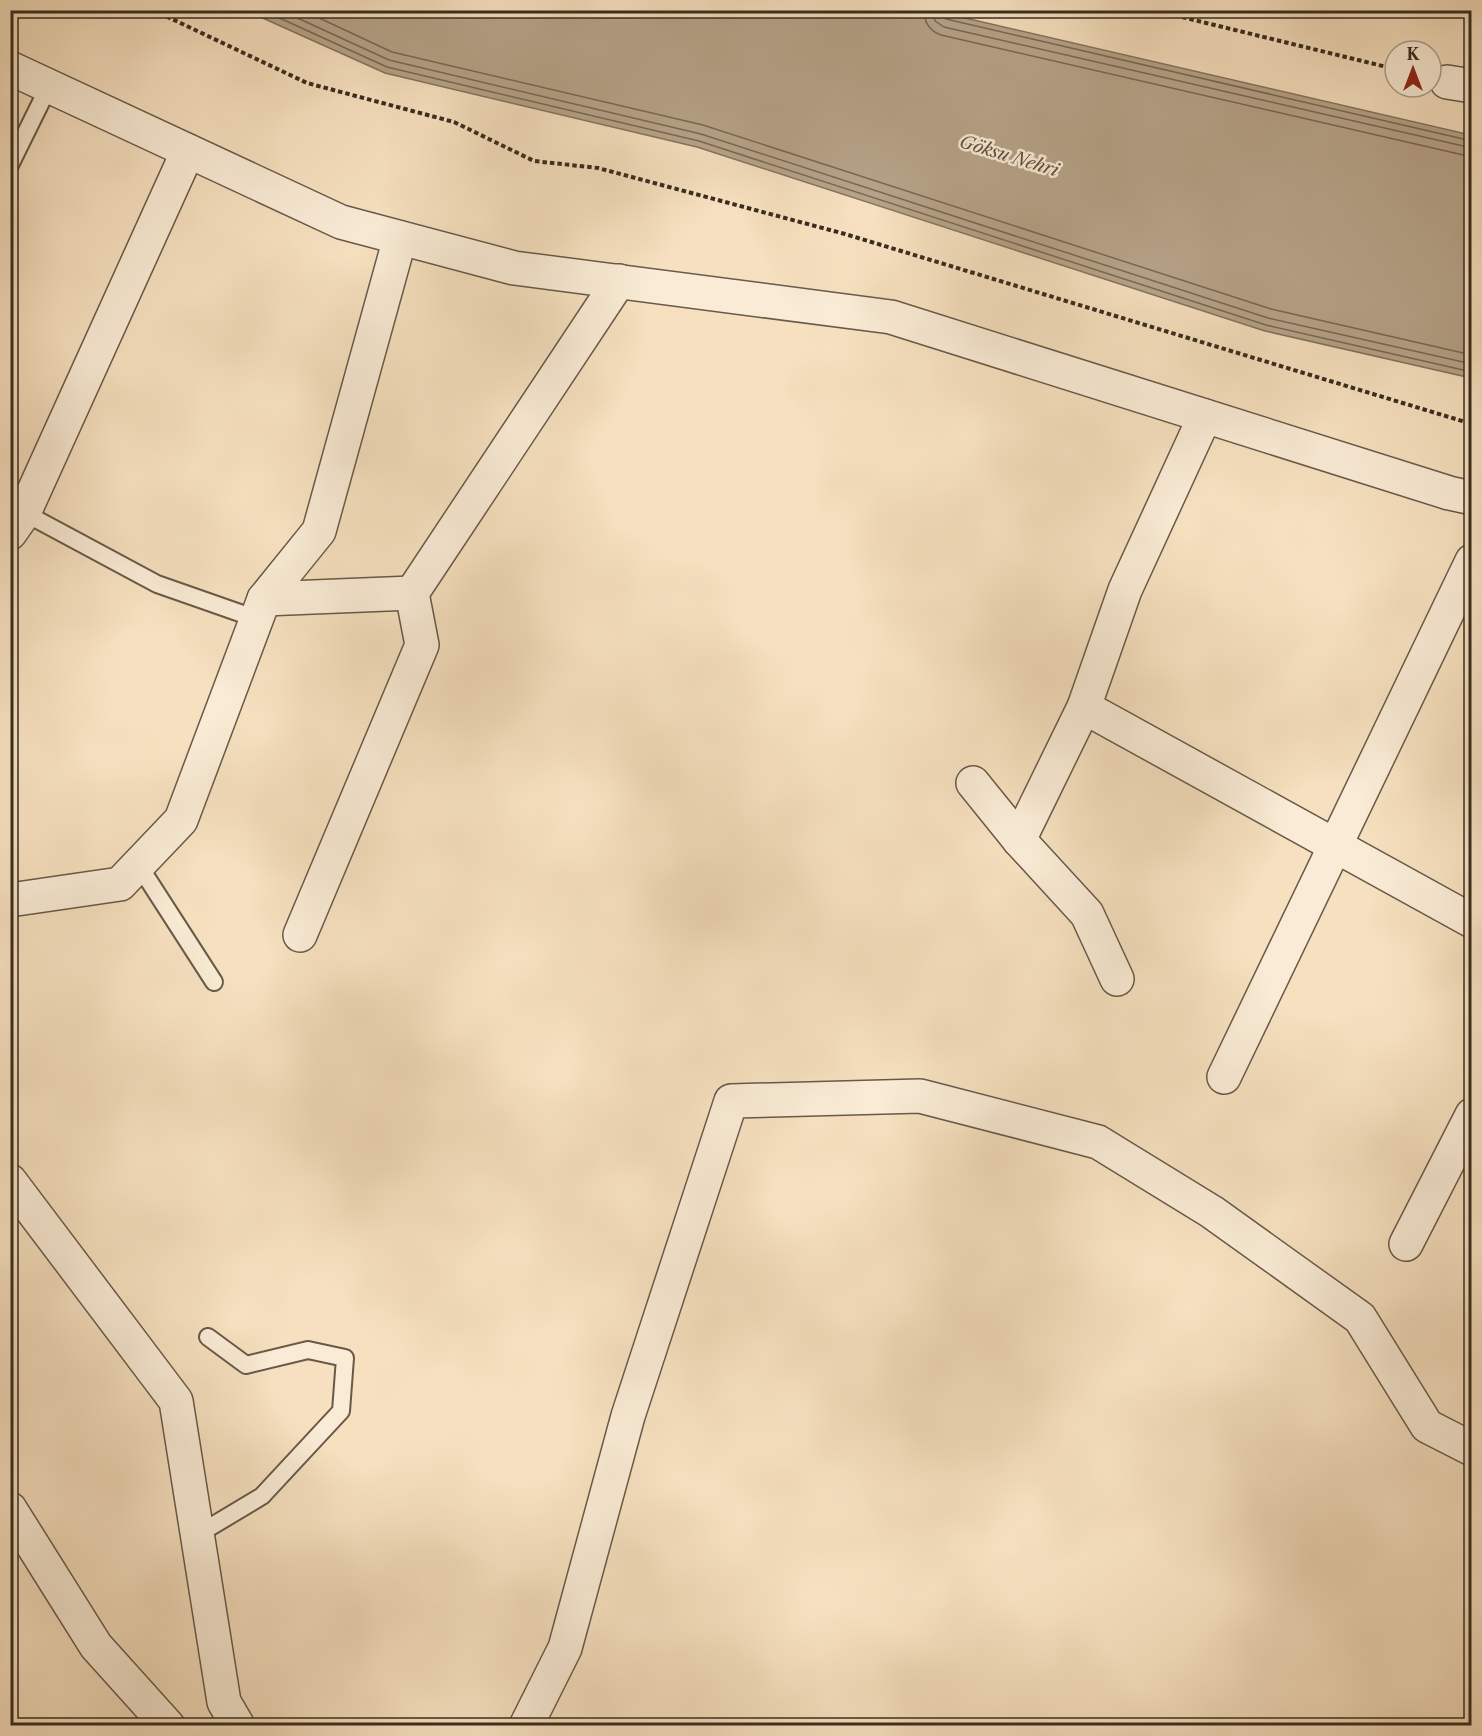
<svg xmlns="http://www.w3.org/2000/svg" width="1482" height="1736" viewBox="0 0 1482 1736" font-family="'Libre Caslon Text',serif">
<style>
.water{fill:#b6a389;stroke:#84735f;stroke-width:1.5}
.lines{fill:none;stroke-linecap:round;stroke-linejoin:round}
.shore{stroke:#786854;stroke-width:1.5}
.service-casing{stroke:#685948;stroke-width:20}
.minor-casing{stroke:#685948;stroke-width:36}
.path{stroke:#392c20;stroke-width:4;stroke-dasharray:4.5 3;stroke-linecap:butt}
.service{stroke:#f9ebd5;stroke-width:16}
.minor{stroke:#f9ebd5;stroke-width:33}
.labels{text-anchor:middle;stroke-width:5;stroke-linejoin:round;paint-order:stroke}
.water-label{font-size:18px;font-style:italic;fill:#5e5040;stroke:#f9ebd5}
</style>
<rect width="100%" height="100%" fill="#f6e0bf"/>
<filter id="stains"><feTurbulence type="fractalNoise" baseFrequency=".00333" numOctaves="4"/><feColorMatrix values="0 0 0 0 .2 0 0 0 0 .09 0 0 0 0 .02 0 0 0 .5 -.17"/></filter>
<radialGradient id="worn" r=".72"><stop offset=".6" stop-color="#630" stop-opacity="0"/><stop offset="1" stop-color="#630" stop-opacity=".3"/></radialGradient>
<!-- water -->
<polygon class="water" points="247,11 935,11 1471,135 1471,378 1265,331 697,147 385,73"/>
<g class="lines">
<!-- shore -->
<g class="shore">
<polyline points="262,10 387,67 699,141 1266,325 1472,372"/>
<polyline points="280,10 389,60 701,134 1268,318 1472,364"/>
<polyline points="302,10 392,52 703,125 1271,309 1472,355"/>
<path d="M924 10C924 23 930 31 941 35L1472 157"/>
<polyline points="933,10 935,21 944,27 1472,148"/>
<polyline points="940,10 942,16 946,19 1472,141"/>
</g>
<defs>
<g id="service">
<polyline points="10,165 49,86"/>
<polyline points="19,510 157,584 257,619"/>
<polyline points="138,864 214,982"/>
<polyline points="197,1535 262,1496 341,1411 345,1358 308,1350 246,1365 208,1337"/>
</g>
<g id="minor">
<polyline points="10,68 341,222 514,268 891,317 1449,493 1472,498"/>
<polyline points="1447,82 1472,86"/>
<polyline points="10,533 24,513 188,151"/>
<polyline points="264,599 412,593"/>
<polyline points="1084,707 1472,921"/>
<polyline points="973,783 1019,840 1087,914 1117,979"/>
<polyline points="1019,840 1084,707 1125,590 1205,416"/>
<polyline points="10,900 120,884 181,820 264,599 319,531 400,238"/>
<polyline points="300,935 422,645 412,593 619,281"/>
<polyline points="1224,1077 1472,561"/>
<polyline points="10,1181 176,1401 224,1702 238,1726"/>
<polyline points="1406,1244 1472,1115"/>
<polyline points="10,1509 96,1646 168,1726"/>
<polyline points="526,1726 565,1648 628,1416 731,1101 920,1096 1098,1142 1212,1212 1360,1318 1427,1426 1472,1449"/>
</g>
</defs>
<!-- service casing -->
<use href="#service" class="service-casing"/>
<!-- minor casing -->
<use href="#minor" class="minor-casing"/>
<!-- path -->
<g class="path">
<polyline points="153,10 307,83 454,122 534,161 598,168 845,234 1472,424"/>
<polyline points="1153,10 1395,69"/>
</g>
<!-- service -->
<use href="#service" class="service"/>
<!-- minor -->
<use href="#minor" class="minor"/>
</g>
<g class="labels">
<!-- water labels -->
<g class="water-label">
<text transform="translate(1009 156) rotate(17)" y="6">Göksu Nehri</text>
</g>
</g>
<!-- margin -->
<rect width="1482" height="1736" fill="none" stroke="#f6e0bf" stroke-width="36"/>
<rect x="12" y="12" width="1458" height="1712" fill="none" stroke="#392c20" stroke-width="3"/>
<rect x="18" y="18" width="1446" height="1700" fill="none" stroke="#392c20" stroke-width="1.5"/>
<!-- north arrow -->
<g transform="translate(1413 69)"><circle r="28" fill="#f9ebd5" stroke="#ac9f8d" stroke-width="1.5"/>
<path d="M0-4.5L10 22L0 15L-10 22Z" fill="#8f2418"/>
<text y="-9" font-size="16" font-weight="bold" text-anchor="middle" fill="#392c20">K</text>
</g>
<rect width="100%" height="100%" filter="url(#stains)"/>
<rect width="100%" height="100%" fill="url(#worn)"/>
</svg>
